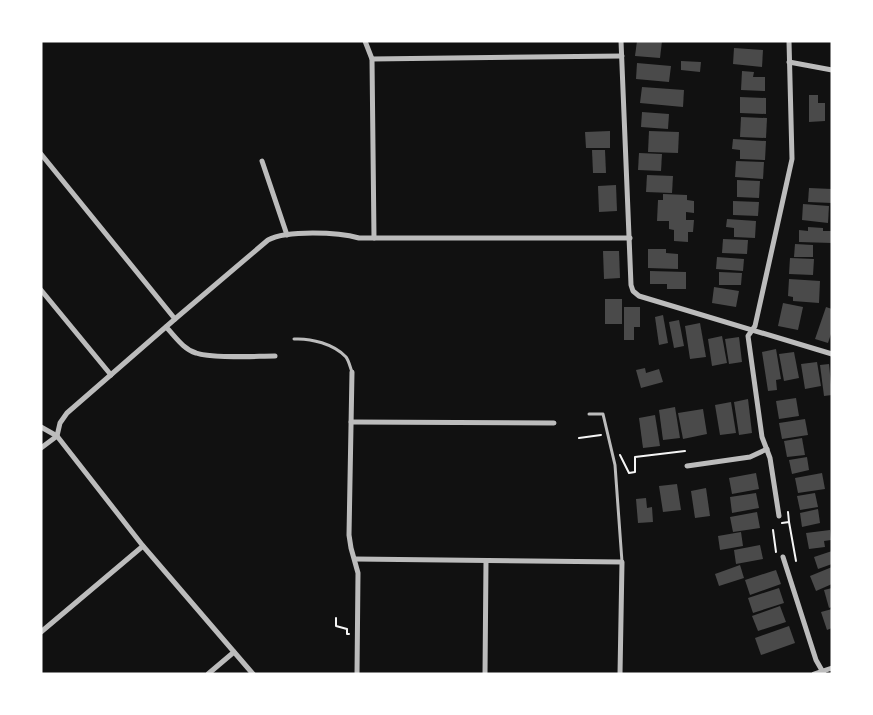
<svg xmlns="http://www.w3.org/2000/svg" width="873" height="715" viewBox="0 0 873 715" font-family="Figtree,sans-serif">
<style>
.building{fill:#4a4a4a}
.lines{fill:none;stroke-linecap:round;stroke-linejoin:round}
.path{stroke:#f5f5f5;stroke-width:2}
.service{stroke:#bcbcbc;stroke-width:3}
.minor{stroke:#bcbcbc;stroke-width:5}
</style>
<rect width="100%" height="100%" fill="#111"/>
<!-- building -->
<g class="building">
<polygon points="637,41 662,41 660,58 635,56"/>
<polygon points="734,48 763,50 762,67 733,64"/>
<polygon points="681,61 701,62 700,72 681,70"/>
<polygon points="637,63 671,66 669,82 636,79"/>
<polygon points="742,71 754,72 753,77 765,77 765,91 741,90"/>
<polygon points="642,87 684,90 683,107 640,103"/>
<polygon points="809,95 818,95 818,103 825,103 825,121 809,122"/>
<polygon points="740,97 766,98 766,114 740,113"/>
<polygon points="642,112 669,114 668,129 641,127"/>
<polygon points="741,117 767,118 766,138 740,137"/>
<polygon points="610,131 610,148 586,148 585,132"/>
<polygon points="649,131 679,132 678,153 648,152"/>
<polygon points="733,139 766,141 765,160 740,159 740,150 732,149"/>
<polygon points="592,150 605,150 606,173 593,173"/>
<polygon points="639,153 662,154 661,171 638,170"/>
<polygon points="736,161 764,162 763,179 735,177"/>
<polygon points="647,175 673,176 672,193 646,192"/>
<polygon points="737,180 760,181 759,198 737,197"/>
<polygon points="616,185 617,211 599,212 598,186"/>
<polygon points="809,188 832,189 832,203 808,202"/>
<polygon points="663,194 687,195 687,200 694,201 694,213 686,212 686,220 694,220 693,232 688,232 688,242 674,241 674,230 669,229 669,221 657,221 658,200 663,200"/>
<polygon points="733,201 759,202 758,216 733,215"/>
<polygon points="803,204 829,206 828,223 802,220"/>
<polygon points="727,219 756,221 755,238 734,237 734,228 726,227"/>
<polygon points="808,227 823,228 823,231 832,231 832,243 799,242 799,230 808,231"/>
<polygon points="723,239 748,240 747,254 722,253"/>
<polygon points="795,244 813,245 813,257 794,257"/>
<polygon points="648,249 666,249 666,253 678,254 678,269 648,268"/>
<polygon points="603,251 619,251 620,278 604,279"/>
<polygon points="717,257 744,259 743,271 716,269"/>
<polygon points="790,258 814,259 813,275 789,274"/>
<polygon points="650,271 686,272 686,289 667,289 667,284 650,284"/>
<polygon points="719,272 742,273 741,285 719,285"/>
<polygon points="789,279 820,281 819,303 793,301 793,297 788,296"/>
<polygon points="714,287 739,291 736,307 712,303"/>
<rect x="605" y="299" width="17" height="25"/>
<polygon points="783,303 803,307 798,330 778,326"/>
<polygon points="624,307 640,307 640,327 634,327 634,340 624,340"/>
<polygon points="826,307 832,309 832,331 828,343 815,339"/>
<polygon points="663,315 668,343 659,345 655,317"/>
<polygon points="679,320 684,346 674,348 669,322"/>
<polygon points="700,323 706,357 690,359 685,326"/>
<polygon points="722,336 727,363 712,366 708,339"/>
<polygon points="739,337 742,362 729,364 725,339"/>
<polygon points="776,349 781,379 776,380 777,390 768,391 762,352"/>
<polygon points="794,352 799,378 784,381 779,354"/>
<polygon points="817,362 821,386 805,389 801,364"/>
<polygon points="829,364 832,395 824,396 820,365"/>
<polygon points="645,368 646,373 659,369 663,382 641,388 636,370"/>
<polygon points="796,398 799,416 779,419 776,401"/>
<polygon points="748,399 752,433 739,435 734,402"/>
<polygon points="731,402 736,433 720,435 715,405"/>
<polygon points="675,407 680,438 663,440 659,410"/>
<polygon points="703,409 707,434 683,439 678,413"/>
<polygon points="655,415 660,446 643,448 639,418"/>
<polygon points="805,419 808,435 782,439 779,423"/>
<polygon points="802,438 805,455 787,457 784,441"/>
<polygon points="807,457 809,470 792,474 789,460"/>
<polygon points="756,473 759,489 732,494 729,478"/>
<polygon points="822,473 825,489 798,493 795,478"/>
<polygon points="677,484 681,510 663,512 659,486"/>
<polygon points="706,488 710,516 695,518 691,491"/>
<polygon points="756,493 759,508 732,513 730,497"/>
<polygon points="815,493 818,507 800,510 797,496"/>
<polygon points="646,498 647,508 652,507 653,522 638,523 636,499"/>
<polygon points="818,509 820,523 802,527 800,513"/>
<polygon points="757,512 760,528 733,532 730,517"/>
<polygon points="830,530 831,540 824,541 825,547 809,549 806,533"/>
<polygon points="741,532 743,546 720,550 718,536"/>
<polygon points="760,545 763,559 736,564 734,550"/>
<polygon points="832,551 832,564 818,569 814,557"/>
<polygon points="740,565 744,578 719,586 715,574"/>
<polygon points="832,567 832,584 816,591 810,576"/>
<polygon points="776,570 781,584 750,595 745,580"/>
<polygon points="779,588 784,603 753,613 748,598"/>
<polygon points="832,588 832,607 829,608 824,590"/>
<polygon points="780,606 786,622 758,631 752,616"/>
<polygon points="832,609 832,628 827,630 821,612"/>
<polygon points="789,626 795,643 761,655 755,638"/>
</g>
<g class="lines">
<!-- path -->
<g class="path">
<polyline points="579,438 601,435"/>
<polyline points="620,455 629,473 635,472 635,457 685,451"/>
<polyline points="788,512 789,522"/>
<polyline points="782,523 789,522 796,561"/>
<polyline points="773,530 776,552"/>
<polyline points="336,618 336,626 347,629 347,634 349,634"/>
</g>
<!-- service -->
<g class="service">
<path d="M294 339C311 338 334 344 346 357 349 361 350 367 352 372"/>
<polyline points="589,414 603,414 615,465 622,562"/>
</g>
<!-- minor -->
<g class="minor">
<polyline points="365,41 372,59 374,238"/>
<polyline points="621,41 631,285 633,291 639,296 832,354"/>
<polyline points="372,59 622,56"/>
<polyline points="789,62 832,70"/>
<polyline points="41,154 175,319"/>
<polyline points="262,161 287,235"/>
<polyline points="41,290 111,375"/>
<path d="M166 327C175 336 183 349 196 353 213 359 256 356 275 356"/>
<polyline points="352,372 349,535 351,548 358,573 357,674"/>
<polyline points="351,422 554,423"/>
<polyline points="41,427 57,436 143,546 253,674"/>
<path d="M41 448 57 436 60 423 67 413 175 319 268 240C287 230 338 232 359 238H630"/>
<polyline points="687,466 750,457 767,449"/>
<polyline points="779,516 770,458 762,437 748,336 755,326 792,159 789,41"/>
<polyline points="783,557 816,660 824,674"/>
<polyline points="355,559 622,562 620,674"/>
<polyline points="41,632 143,546"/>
<polyline points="208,674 234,652"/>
<polyline points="485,674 486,561"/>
<polyline points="814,674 832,668"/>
</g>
</g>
<!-- border -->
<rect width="873" height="715" fill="none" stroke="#ffffff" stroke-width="85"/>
</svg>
